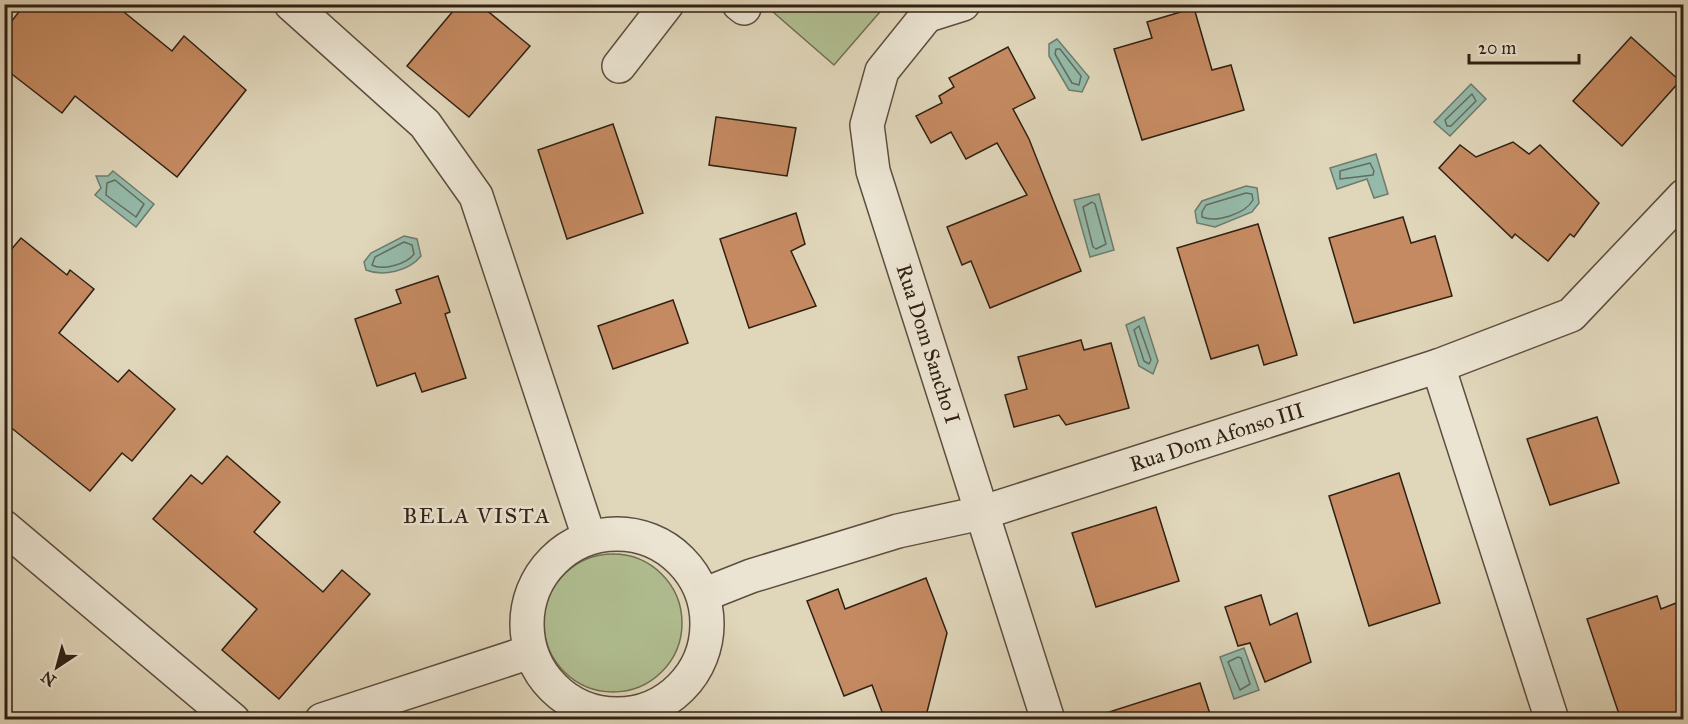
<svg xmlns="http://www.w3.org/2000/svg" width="1688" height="724" viewBox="0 0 1688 724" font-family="'IM FELL Great Primer',serif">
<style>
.green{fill:#b0be91;stroke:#706f52;stroke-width:1.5}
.water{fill:#95baaa;stroke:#6d7c6e;stroke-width:1.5}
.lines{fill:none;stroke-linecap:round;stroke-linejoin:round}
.shore{stroke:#626d5f;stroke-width:1.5}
.building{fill:#c58a61;stroke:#302014;stroke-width:1.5}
.minor-casing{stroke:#5c4e3e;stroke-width:36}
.minor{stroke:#ebe4d2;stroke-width:33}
.labels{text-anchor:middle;stroke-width:5;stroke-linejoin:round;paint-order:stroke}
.street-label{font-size:21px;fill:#302014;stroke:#ebe4d2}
.neighbourhood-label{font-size:22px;letter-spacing:1.5px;fill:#302014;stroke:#ebe4d2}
</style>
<rect width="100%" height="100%" fill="#e0d6ba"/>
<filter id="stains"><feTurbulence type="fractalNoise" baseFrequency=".00333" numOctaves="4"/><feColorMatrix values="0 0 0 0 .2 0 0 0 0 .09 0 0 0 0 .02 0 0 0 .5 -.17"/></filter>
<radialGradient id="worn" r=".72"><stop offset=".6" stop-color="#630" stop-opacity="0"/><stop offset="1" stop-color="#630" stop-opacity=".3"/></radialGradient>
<!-- green -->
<g class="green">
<polygon points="765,5 886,5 834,65"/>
<circle cx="613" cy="623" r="69"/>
</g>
<!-- water -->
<g class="water">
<polygon points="1057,39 1089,77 1082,92 1069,90 1049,56 1049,44"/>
<polygon points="1471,84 1486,99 1450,136 1434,122"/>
<polygon points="1376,154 1388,194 1374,198 1367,179 1337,189 1330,168"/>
<polygon points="113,171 154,204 136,227 95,195 101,188 96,176 108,176"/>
<polygon points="1246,186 1257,188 1259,203 1252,212 1215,227 1197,223 1195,211 1202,201"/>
<polygon points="1099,194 1114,250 1090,257 1074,200"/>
<path d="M404 236 417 239 421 256C409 271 383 277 366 270L364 262 371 253Z"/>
<polygon points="1144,317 1158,361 1153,374 1139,366 1126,325"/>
<polygon points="1244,648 1259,690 1234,699 1220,657"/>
</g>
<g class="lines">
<!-- shore -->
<g class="shore">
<polygon points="1056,49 1060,49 1081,76 1079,85 1072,83 1055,54"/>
<polygon points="1472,94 1476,101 1451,126 1447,126 1445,120"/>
<polygon points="1370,163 1374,171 1373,175 1340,179 1340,171"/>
<polygon points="115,180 144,204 136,217 106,195 107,183"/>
<path d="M1246 193 1252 194 1253 200C1245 214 1216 223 1202 217V212L1206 205Z"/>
<polygon points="1092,202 1095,204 1106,244 1096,249 1093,247 1083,207"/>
<path d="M404 242 412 245 414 254C407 264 382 271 372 265L375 257Z"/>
<polygon points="1139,326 1151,360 1149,364 1144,361 1134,330"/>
<polygon points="1238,657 1241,658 1250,684 1240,690 1228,662"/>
</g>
</g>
<!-- building -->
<g class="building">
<polygon points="25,4 114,4 172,51 184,36 246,90 177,177 75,96 62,113 4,68 4,31"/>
<polygon points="459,4 479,4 530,46 469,117 407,66"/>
<polygon points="1194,8 1212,70 1231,65 1244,110 1142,140 1114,49 1152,38 1147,22"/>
<polygon points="1631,37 1680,81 1622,146 1573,101"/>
<polygon points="1008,47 1035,98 1013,109 1029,139 1081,271 990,308 971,261 962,265 947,227 1027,195 997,143 966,159 951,132 931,143 916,116 942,103 939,96 954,87 949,78"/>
<polygon points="716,117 796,128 787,176 709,165"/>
<polygon points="613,124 643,213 567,239 538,150"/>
<polygon points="1513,142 1529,154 1540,145 1599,203 1574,237 1570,234 1548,261 1515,234 1512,238 1439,168 1460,145 1476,157"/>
<polygon points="796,213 805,244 791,251 816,306 749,328 720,239"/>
<polygon points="1403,217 1411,243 1435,236 1452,296 1354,323 1329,238"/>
<polygon points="1258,224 1297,355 1264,365 1258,345 1211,359 1177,248"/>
<polygon points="21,238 67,275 70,270 94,289 59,333 118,382 129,370 175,409 132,461 122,453 90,491 4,422 4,258"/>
<polygon points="438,276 450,312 445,314 466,378 422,392 415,373 377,386 355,319 401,303 396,290"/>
<polygon points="673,300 688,343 613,369 598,326"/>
<polygon points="1081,340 1084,350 1111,343 1129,408 1066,425 1059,415 1014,427 1005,395 1027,389 1018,357"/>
<polygon points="1597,417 1619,483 1550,505 1527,439"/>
<polygon points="227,456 280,502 254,532 323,592 342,570 370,594 279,699 222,650 257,609 153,519 191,475 202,484"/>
<polygon points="1399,473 1440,603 1369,626 1329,496"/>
<polygon points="1156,507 1179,581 1096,607 1072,533"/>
<polygon points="926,578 947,633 925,720 885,720 872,685 844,696 807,601 838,589 845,609"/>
<polygon points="1261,595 1270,625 1297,613 1311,662 1265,682 1250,643 1238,646 1225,607"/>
<polygon points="1657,596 1661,609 1676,603 1683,626 1683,720 1621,720 1587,619"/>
<polygon points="1200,683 1212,720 1107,720 1106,713"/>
</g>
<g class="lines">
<defs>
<g id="minor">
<polyline points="291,4 425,124 476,196 589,537"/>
<polyline points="739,4 744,8"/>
<path id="s1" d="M936 4 882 71 867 125 873 171 1048 720"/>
<polyline points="928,15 963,4"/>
<polyline points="619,66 667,4"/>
<polyline points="1438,366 1552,720"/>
<polyline points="4,527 233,720"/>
<circle cx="617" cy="624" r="90"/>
<path id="s2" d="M703 595 751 576 898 531 981 513 1438 366 1571 315 1684 196"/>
<polyline points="322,720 530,652"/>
</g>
</defs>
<!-- minor casing -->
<use href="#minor" class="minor-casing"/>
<!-- minor -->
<use href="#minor" class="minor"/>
</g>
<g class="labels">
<!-- street labels -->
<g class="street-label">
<text dy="7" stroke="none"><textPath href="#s1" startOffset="370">Rua Dom Sancho I</textPath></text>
<text dy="7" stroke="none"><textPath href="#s2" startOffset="538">Rua Dom Afonso III</textPath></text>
</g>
<!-- neighbourhood labels -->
<g class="neighbourhood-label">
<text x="477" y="523">BELA VISTA</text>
</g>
</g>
<!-- margin -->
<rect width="1688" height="724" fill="none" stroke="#e0d6ba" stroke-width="24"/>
<rect x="6" y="6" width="1676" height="712" fill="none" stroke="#302014" stroke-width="3"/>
<rect x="12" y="12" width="1664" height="700" fill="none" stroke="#302014" stroke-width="1.5"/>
<!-- north arrow -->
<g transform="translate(57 667) rotate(216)" stroke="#ebe4d2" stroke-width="4.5" paint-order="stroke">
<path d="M0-4.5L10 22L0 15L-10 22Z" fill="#302014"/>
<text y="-9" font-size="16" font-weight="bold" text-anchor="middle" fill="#302014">N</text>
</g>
<!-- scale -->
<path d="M1469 54v9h110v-9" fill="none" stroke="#302014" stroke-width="3"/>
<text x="1478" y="54" font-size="18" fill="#302014" stroke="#ebe4d2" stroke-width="4.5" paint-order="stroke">20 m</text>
<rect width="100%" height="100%" filter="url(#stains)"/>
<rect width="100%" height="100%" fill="url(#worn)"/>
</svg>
